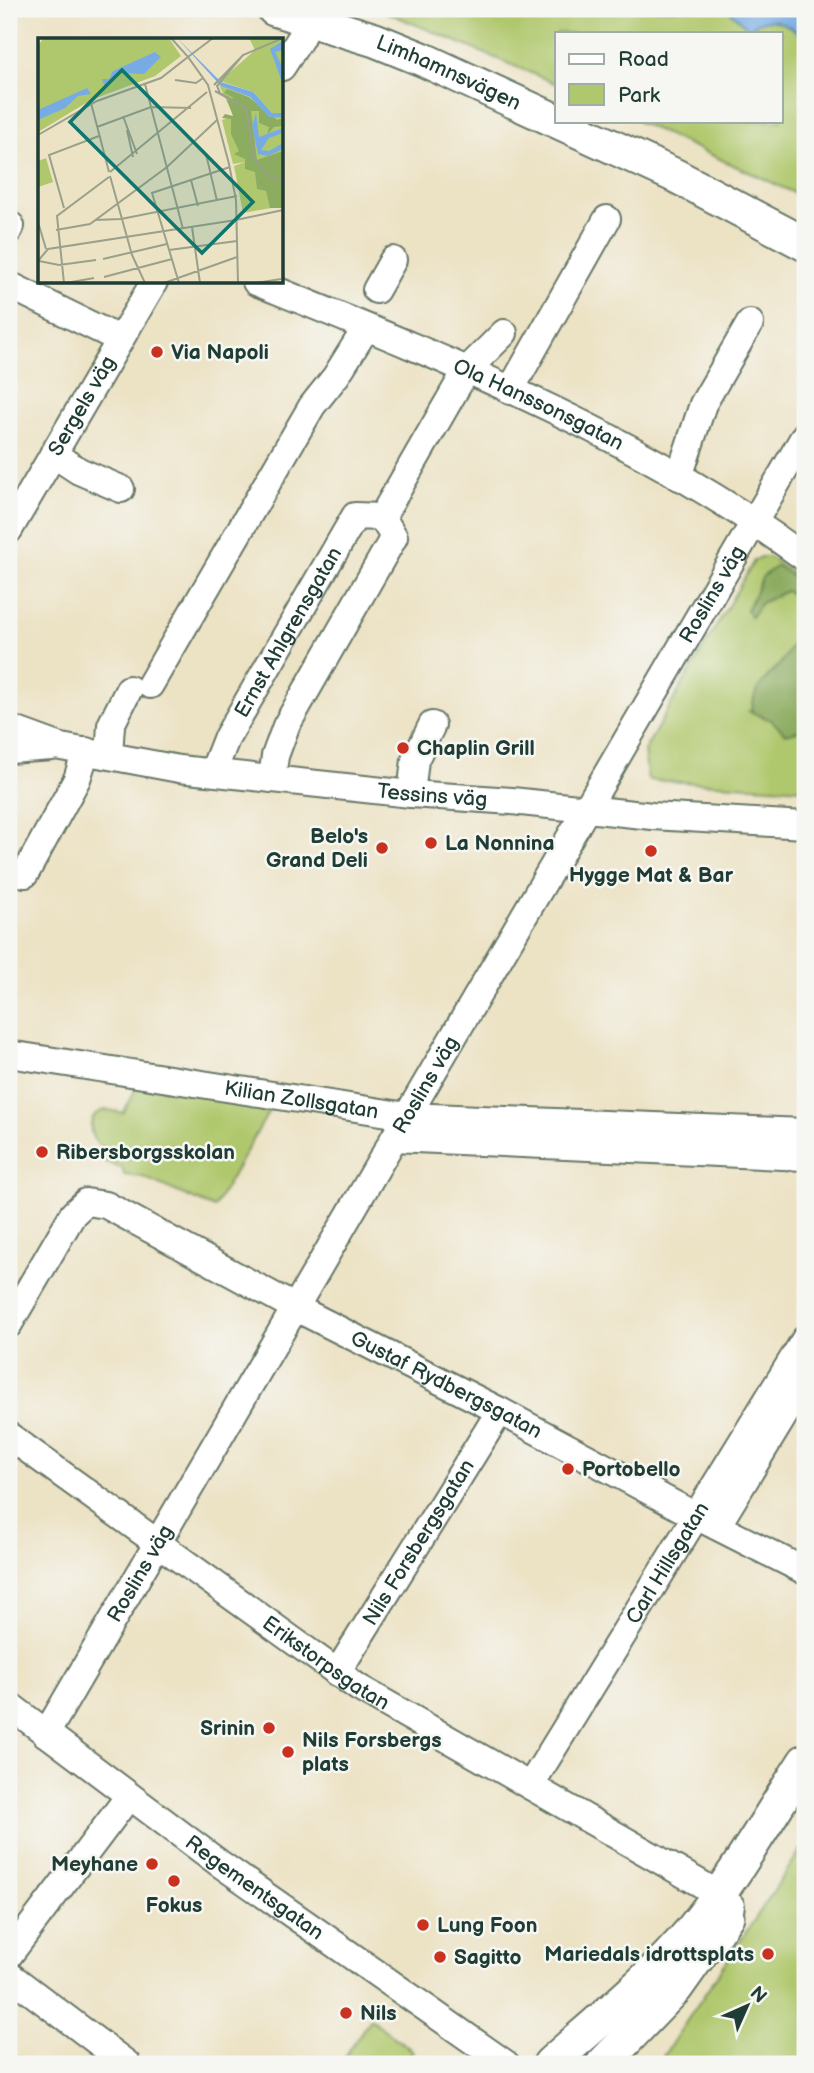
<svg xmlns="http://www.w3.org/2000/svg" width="814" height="2073" viewBox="0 0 814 2073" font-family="'Balsamiq Sans',sans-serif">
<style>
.green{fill:#b0c86d;stroke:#688250;stroke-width:2}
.forest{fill:#8cac60;stroke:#56744a;stroke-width:2}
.water{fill:#77abe4;stroke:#4b748c;stroke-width:2}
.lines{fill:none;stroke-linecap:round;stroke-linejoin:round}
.minor-casing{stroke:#677766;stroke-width:30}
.major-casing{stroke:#677766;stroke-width:37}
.minor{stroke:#fff;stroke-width:26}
.major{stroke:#fff;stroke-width:33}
.poi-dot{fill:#c8321e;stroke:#f6f6f2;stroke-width:2.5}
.labels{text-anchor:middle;stroke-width:5;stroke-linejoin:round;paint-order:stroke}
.street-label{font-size:21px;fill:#1f3d34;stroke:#f6f6f2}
.poi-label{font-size:21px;font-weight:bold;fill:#1f3d34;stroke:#f6f6f2;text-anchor:start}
.inset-road{fill:none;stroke:#9aa08a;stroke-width:2}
.view{fill:#0f766e;fill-opacity:0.15;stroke:#0f766e;stroke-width:3.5}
.inset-edge{fill:none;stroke:#1f3d34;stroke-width:3.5}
</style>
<rect width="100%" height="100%" fill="#f6f6f2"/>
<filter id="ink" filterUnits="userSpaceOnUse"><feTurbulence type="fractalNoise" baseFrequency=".0143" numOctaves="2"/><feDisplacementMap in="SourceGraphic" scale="14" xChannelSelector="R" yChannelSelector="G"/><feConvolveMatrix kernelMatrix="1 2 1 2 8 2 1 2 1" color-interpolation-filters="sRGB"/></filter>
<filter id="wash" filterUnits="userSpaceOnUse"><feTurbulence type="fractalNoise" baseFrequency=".00686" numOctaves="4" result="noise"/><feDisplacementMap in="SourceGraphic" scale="28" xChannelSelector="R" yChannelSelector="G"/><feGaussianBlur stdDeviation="1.57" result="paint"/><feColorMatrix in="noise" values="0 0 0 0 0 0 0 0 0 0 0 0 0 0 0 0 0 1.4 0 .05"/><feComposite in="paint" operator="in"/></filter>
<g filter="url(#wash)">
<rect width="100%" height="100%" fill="#ece2c4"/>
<!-- green -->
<g class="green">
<polygon points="379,9 805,9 805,198 637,121 781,121 781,33 557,33 557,84"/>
<polygon points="761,557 769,557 805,581 805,789 648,780 644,751 754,561"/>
<path d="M138 1085 272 1106 214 1208 143 1177 124 1175 123 1169 98 1158 104 1148C87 1141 85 1113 106 1110 111 1110 118 1112 123 1113Z"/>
<polygon points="805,1844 805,2064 658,2064"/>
<polygon points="370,2019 413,2051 403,2064 340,2064"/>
</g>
<!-- forest -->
<path class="forest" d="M777 566 805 585V729L786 734 771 720 749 711 752 710C753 689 765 679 779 665 786 657 796 637 799 626 802 614 792 607 793 595L786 591 761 603 751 617 747 610 763 576Z"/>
<!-- water -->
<path class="water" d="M727 9H805V39C789 23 768 12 749 29Z"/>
</g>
<g filter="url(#ink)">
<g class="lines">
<defs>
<g id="minor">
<polyline points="282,67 300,39 309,20"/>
<polyline points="9,230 11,226"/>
<path id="s1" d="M256 282C445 359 640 436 805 558"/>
<polyline points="9,285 119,339"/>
<polyline points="376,290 393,260"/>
<polyline points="510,391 607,219"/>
<polyline points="53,454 79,471 121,489"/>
<polyline points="679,477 703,404 750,323"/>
<polyline points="382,517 466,371 504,333"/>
<path id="s2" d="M9 530 154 282"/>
<polyline points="150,685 312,406 336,376 366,328"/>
<path id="s3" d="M9 728 61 747 179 769 411 794 512 801 652 816 805 825"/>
<polyline points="9,750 52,747"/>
<polyline points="109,755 111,725 129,689"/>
<path id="s4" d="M213 772 226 739 355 516 382 517"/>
<polyline points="272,779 275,756 286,726 394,537 382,517"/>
<polyline points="411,794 415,760 432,725"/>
<polyline points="25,874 77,779 86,751"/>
<path id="s5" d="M9 1054 407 1116 805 1132"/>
<polyline points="394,1138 805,1157"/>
<path id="s6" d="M9 1324 73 1214 86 1202 106 1205 294 1307 500 1411 696 1516 805 1571"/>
<path id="s7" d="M9 1436 359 1688 703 1885 731 1906"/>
<polyline points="717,1526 805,1381"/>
<path id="s8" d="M337 1673 500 1411"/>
<path id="s9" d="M9 1705 219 1863 506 2064"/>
<path id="s10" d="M46 1734 805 435"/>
<path id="s11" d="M530 1786 805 1339"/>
<polyline points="9,1955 129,1796"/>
<polyline points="9,1975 127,2064"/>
</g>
<g id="major">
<path id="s12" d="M274 9 375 40 422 59 676 176 805 244"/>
<path d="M550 2064C596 2023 652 1978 691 1931 734 1879 768 1818 805 1761"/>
<polyline points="603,2064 676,1988 727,1916"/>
</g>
</defs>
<!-- minor casing -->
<use href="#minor" class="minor-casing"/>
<!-- major casing -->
<use href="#major" class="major-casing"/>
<!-- minor -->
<use href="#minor" class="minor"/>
<!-- major -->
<use href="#major" class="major"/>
</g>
</g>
<!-- markers -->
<g class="poi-dot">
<circle cx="157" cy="352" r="7"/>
<circle cx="403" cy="748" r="7"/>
<circle cx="431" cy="843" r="7"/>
<circle cx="382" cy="848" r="7"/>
<circle cx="651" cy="851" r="7"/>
<circle cx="42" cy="1152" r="7"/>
<circle cx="568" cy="1469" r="7"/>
<circle cx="269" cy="1728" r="7"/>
<circle cx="288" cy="1752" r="7"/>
<circle cx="152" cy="1864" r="7"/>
<circle cx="174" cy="1881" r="7"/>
<circle cx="423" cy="1925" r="7"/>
<circle cx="768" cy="1954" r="7"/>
<circle cx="440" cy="1957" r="7"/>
<circle cx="346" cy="2013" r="7"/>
</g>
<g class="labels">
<!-- street labels -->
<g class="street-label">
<text dy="7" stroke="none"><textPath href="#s12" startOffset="186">Limhamnsvägen</textPath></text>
<text dy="7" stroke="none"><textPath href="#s2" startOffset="144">Sergels väg</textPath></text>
<text dy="7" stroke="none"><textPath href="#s1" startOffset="308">Ola Hanssonsgatan</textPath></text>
<text dy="7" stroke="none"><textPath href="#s10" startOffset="1320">Roslins väg</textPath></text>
<text dy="7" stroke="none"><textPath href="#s4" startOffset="159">Ernst Ahlgrensgatan</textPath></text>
<text dy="7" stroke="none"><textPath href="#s3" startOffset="430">Tessins väg</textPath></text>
<text dy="7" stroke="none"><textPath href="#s10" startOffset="752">Roslins väg</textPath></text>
<text dy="7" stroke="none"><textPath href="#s5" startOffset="296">Kilian Zollsgatan</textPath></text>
<text dy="7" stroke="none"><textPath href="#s6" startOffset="550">Gustaf Rydbergsgatan</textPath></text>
<text dy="7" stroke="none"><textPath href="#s8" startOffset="154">Nils Forsbergsgatan</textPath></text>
<text dy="7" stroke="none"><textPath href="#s11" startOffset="262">Carl Hillsgatan</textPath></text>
<text dy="7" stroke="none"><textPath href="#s10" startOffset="186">Roslins väg</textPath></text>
<text dy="7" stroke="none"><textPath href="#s7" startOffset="390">Erikstorpsgatan</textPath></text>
<text dy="7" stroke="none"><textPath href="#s9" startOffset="306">Regementsgatan</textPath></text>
</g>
<!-- poi labels -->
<g class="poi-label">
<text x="171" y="359">Via Napoli</text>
<text x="417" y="755">Chaplin Grill</text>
<text x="368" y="843" text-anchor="end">Belo's<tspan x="368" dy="24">Grand Deli</tspan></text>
<text x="445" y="850">La Nonnina</text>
<text x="651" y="882" text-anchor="middle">Hygge Mat &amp; Bar</text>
<text x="56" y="1159">Ribersborgsskolan</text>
<text x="582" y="1476">Portobello</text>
<text x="255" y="1735" text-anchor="end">Srinin</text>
<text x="302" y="1747">Nils Forsbergs<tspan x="302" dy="24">plats</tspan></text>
<text x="138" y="1871" text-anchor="end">Meyhane</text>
<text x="174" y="1912" text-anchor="middle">Fokus</text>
<text x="437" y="1932">Lung Foon</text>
<text x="754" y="1961" text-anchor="end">Mariedals idrottsplats</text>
<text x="454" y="1964">Sagitto</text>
<text x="360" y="2020">Nils</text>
</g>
</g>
<!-- overview -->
<g transform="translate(38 38)">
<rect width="245" height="245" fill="#ece2c4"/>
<path d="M6 0H131L143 18 117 38 53 62 0 94V7ZM211 0H245V75H234L215 54 182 43 217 12ZM181 47 206 57 227 76 245 81V168L205 175 196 128 207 124 195 126 184 82 196 78ZM8 120 15 144 0 149V123Z" fill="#b0c86d"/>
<path d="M189 51 211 59 239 82 245 80V88L236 89 229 97 231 89 221 85V73H213L219 122 245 113V170H232L228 153 219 151 217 134 207 131V121L196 116 201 113 193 96V81L184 80 187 76 195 78 189 62 196 60 186 55Z" fill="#8cac60"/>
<path d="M139 0 183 44 215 54 234 75H245V80L231 79 212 59 183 48ZM245 3V12L237 14 245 30V47L232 11ZM117 14 123 19 106 36 84 35 66 47 64 41H71L75 33ZM49 50 53 56 40 58 27 70 0 82V72ZM218 75 221 99 245 90V95L231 100 223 112 231 113 245 105V111L230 118 220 116 214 88Z" fill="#77abe4"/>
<path class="inset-road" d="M133 0 150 19 175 0M245 0 205 17 179 48 182 55 208 70 216 120 227 135 245 145M137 42 158 45 165 40M107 46 145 191M176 47 205 17 245 0M177 53 208 70 216 120 227 135 245 145M53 65 71 134M85 78 99 116M59 89 113 69 153 70M89 92 95 119M0 97 59 63 123 40 150 19 170 47 191 126 198 162 200 245M156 104 168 116 179 163M72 134 169 54M72 138 94 217 107 245M153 142 160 168M26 170 11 117 61 98M57 182 83 181 199 158M198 182 245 172M0 184 8 211M154 189 162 245M18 192 52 186 129 129 179 82M131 212 199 203M65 221 129 206M0 223 10 211 198 182M1 223 21 227 58 222M66 239 134 221M26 245 19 178 71 139M28 245 56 240M126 245 199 219M141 245 114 155 192 129M218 245 243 241"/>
<path class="view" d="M84 32 215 164 164 215 32 84Z"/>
<rect width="245" height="245" class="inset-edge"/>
</g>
<!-- margin -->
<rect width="814" height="2073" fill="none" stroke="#f6f6f2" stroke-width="35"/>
<!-- legend -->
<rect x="555" y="32" width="228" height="91" fill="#f6f6f2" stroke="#a0aca6" stroke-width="2"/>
<rect x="569" y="54" width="35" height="10" fill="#ffffff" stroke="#a0aca6" stroke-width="2"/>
<text x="618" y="66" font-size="21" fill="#1f3d34">Road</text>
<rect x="569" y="84" width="35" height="21" fill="#b0c86d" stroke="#a0aca6" stroke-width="2"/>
<text x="618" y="102" font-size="21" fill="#1f3d34">Park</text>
<!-- north arrow -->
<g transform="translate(747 2006) rotate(45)" stroke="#f6f6f2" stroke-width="5" paint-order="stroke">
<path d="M0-5L12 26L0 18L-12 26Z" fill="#1f3d34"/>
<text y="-10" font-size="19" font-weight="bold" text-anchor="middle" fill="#1f3d34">N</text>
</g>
</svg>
